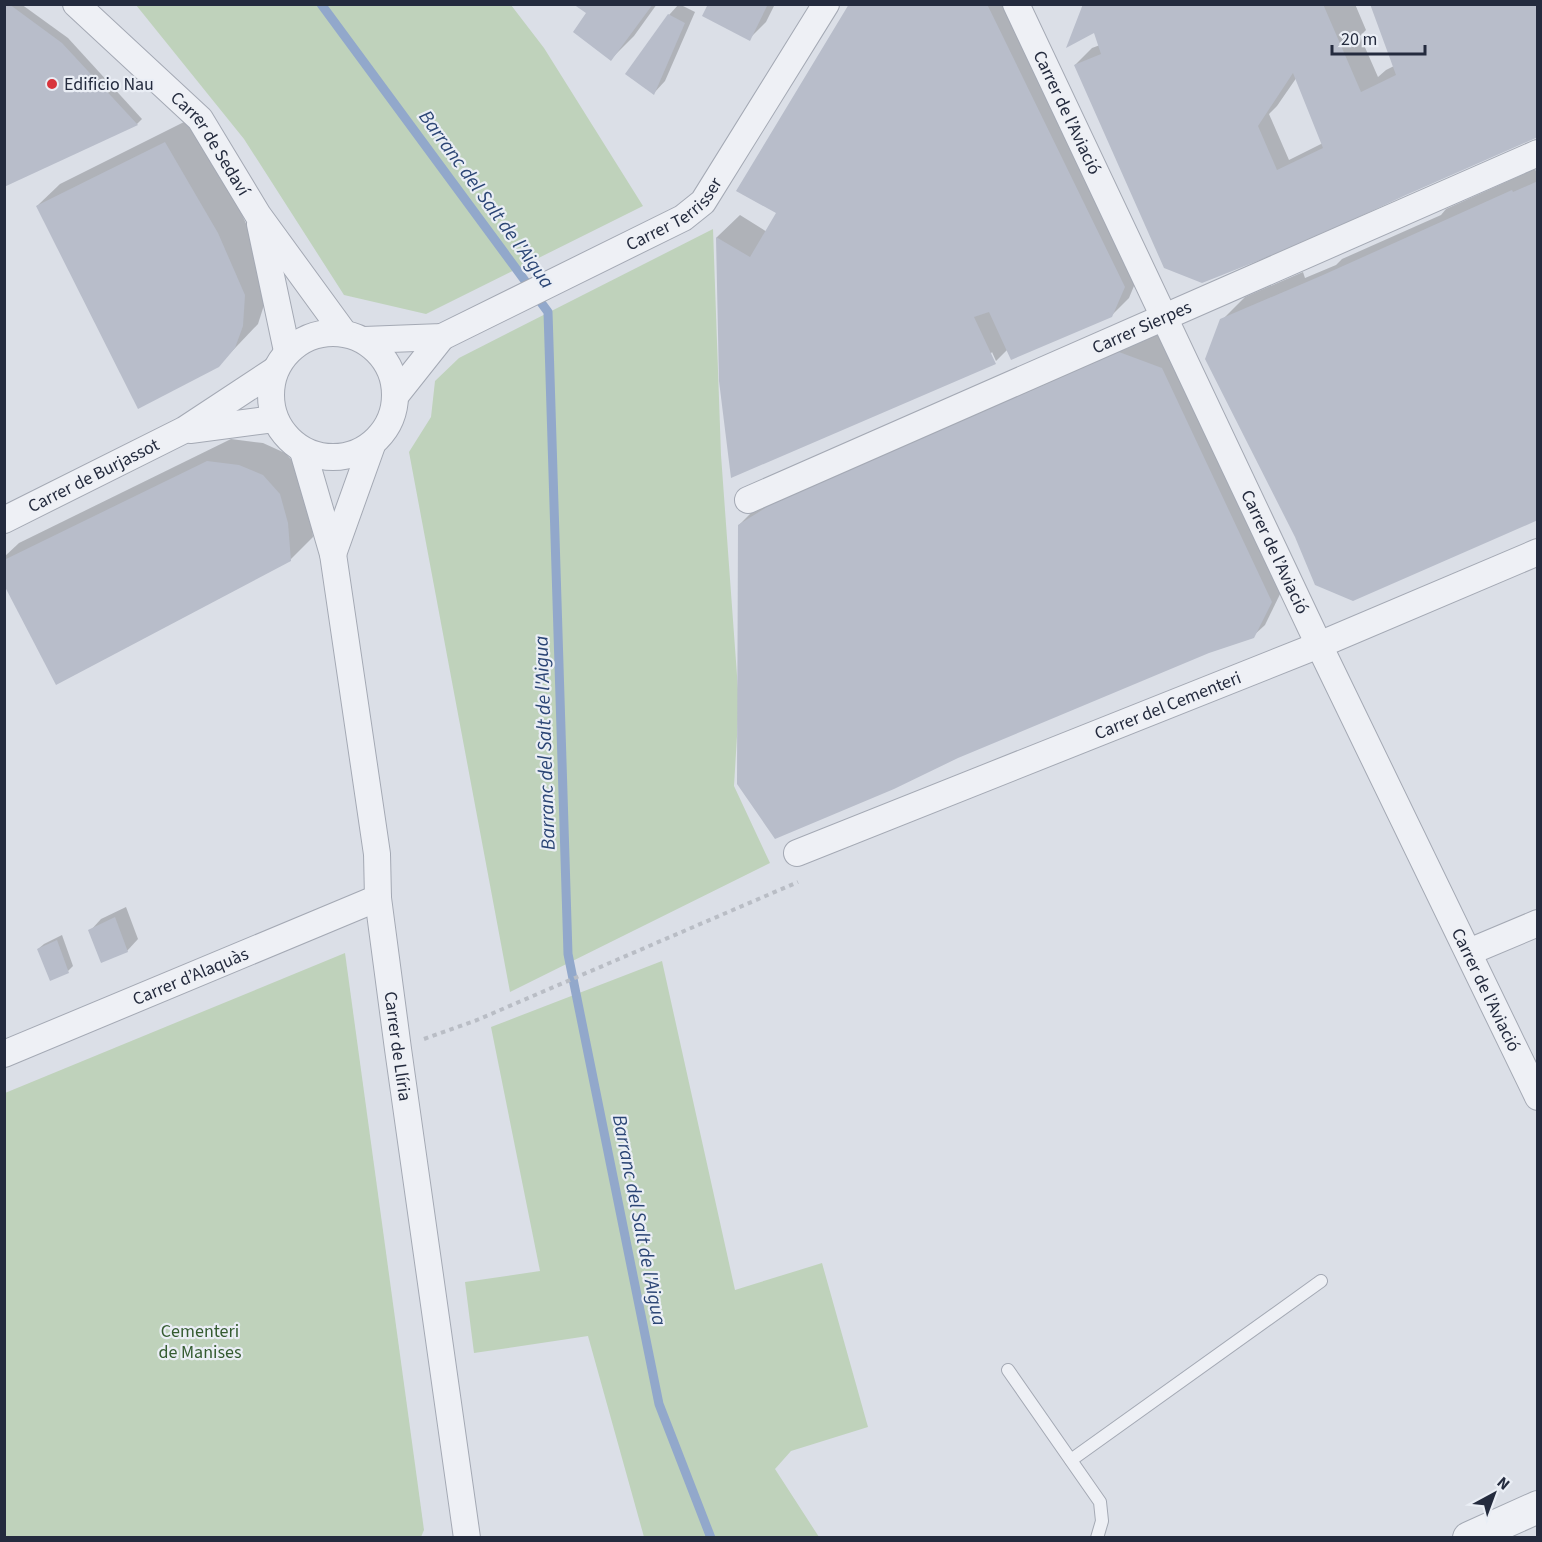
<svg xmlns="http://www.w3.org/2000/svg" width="1542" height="1542" viewBox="0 0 1542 1542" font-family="'Source Sans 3',sans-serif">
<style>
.green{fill:#bfd2bb}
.shadow{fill:#0003;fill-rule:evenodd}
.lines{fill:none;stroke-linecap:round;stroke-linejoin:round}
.stream{stroke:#92a8cb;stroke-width:9}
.building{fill:#b8bdca;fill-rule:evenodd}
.service-casing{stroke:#a4a9b4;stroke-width:14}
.minor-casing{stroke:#a4a9b4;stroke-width:28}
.tertiary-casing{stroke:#a4a9b4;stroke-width:34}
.path{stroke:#b9bdc5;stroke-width:4;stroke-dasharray:4.5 4.5;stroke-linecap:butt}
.service{stroke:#eef0f5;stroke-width:12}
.minor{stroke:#eef0f5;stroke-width:26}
.tertiary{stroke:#eef0f5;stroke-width:32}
.poi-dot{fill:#d8343c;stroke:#eaeef5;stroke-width:2}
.labels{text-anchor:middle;stroke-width:4.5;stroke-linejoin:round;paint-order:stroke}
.poi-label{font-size:18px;fill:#242b3e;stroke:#eaeef5;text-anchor:start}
.street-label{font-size:18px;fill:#242b3e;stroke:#eaeef5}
.park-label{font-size:18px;fill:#345b30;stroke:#eaeef5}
.water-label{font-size:20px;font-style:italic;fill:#2b4575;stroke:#eaeef5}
</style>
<rect width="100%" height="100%" fill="#dbdfe7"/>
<!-- green -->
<g class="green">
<polygon points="136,5 511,5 544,48 643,206 426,314 344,295 244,139"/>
<polygon points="713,229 721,455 739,703 734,786 770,863 510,992 409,452 431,417 435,381 459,358"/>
<polygon points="345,953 424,1530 421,1537 5,1537 5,1093"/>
<polygon points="662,961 735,1290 822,1263 868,1427 791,1451 775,1469 819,1537 644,1537 588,1336 474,1353 465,1282 540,1271 491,1027"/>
</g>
<!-- shadow -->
<g class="shadow">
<polygon points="4,4 21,4 68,38 142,119 137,124 4,185"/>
<polygon points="578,4 657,4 634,36 611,59 588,13"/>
<polygon points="679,4 695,12 665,81 654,93 669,15"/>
<polygon points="709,4 775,4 766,22 749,39"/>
<polygon points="851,4 1012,4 1141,269 1129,298 1111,316 1008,349 996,361 992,352 990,355 720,381 717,237 740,215 767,232 778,212"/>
<path d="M1085 4H1355L1366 30 1360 36 1378 77 1386 70 1394 66 1538 4 1165 267 1075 65 1092 48 1100 45ZM1297 77 1323 143 1289 160 1269 114 1277 106Z"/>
<polygon points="188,120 240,210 267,271 265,302 258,324 218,366 37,206 60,184"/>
<polygon points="1535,169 1538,175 1538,518 1222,320 1245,297 1303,272 1305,278 1336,265 1342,259 1441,215 1446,209"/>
<polygon points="1143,330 1185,345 1282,590 1265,625 1253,636 739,525 762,502"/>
<polygon points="231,439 263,443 285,453 302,471 310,500 313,537 290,560 4,582 4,557 19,543"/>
<polygon points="126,907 138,939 127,951 90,931 101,919"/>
<polygon points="62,935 73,966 68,971 38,949 44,944"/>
</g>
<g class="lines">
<!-- stream -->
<polyline class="stream" points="321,4 548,312 568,954 659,1404 711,1538"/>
</g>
<!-- building -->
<g class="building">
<polygon points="4,4 9,4 62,43 138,125 4,187"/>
<polygon points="573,4 653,4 611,61 573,32 586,13"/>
<polygon points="708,4 768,4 750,41 702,16"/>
<polygon points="849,4 987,4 1125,287 1112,317 1011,360 989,312 974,317 996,364 731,478 719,381 716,237 750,257 776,213 736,191"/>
<path d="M1083 4H1323L1361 92 1396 75 1370 4H1538V137L1406 195 1305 242 1202 283 1164 268 1074 65 1101 54 1094 33 1066 48ZM1293 73 1323 148 1277 170 1258 126Z"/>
<polygon points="668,14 685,23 654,95 625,74"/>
<polygon points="165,142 218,233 245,295 243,326 235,348 219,367 138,409 36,206"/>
<polygon points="1538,181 1538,520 1353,601 1315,585 1295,537 1205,359 1220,319 1323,275 1512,190 1513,192"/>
<polygon points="1119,352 1162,368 1272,602 1254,638 1209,653 958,758 894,789 775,839 737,784 738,525 770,505"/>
<polygon points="207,461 239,465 263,475 280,494 288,523 291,561 56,685 4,585 4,560"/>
<polygon points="115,917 128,952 101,963 88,930"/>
<polygon points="57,940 69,973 50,981 37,949"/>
</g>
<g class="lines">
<defs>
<g id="service">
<polyline points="1008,1370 1100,1502 1102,1521 1097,1538"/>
<polyline points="1071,1460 1321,1281"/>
</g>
<g id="minor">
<path id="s1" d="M76 4 200 119 258 215 344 333"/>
<path id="s2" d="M1016 4 1319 645 1538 1097"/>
<polyline points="260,224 287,351"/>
<circle cx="333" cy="395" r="62"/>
<path id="s3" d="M364 340 442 337 683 218 703 202 826 4"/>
<polyline points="396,395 442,337"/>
<polyline points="190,430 274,419"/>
<path id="s4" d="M303 451 333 554 377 854 378 898 398 1049 467 1538"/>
<path id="s5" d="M748 500 1538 153"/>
<path id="s6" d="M4 520 184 430 275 370"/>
<polyline points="333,554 372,445"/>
<path id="s7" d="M797 853 1319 645 1538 552"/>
<polyline points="1469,952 1538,923"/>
<path id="s8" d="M4 1054 378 898"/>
</g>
<polyline id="tertiary" points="1469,1538 1538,1507"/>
</defs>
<!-- service casing -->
<use href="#service" class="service-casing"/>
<!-- minor casing -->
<use href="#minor" class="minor-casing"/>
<!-- tertiary casing -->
<use href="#tertiary" class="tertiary-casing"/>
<!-- path -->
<polyline class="path" points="424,1039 477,1020 798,882"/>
<!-- service -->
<use href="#service" class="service"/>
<!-- minor -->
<use href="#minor" class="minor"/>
<!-- tertiary -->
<use href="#tertiary" class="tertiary"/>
</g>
<!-- markers -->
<circle class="poi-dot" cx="52" cy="84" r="6"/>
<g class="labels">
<!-- poi labels -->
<g class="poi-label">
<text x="64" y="90">Edificio Nau</text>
</g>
<!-- street labels -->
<g class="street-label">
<text dy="6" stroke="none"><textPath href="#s2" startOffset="120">Carrer de l’Aviació</textPath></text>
<text dy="6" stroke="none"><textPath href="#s1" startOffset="195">Carrer de Sedaví</textPath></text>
<text dy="6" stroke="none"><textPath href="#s3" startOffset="342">Carrer Terrisser</textPath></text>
<text dy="6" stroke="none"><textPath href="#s5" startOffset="430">Carrer Sierpes</textPath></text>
<text dy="6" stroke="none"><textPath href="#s6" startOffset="100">Carrer de Burjassot</textPath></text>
<text dy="6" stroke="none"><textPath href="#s2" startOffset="606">Carrer de l’Aviació</textPath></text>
<text dy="6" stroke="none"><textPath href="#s7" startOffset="399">Carrer del Cementeri</textPath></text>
<text dy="6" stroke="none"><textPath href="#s8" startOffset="202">Carrer d’Alaquàs</textPath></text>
<text dy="6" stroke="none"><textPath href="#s2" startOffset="1092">Carrer de l’Aviació</textPath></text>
<text dy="6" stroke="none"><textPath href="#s4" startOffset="604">Carrer de Llíria</textPath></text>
</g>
<!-- park labels -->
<g class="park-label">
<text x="200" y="1337">Cementeri<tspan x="200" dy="21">de Manises</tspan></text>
</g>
<!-- water labels -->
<g class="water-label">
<text transform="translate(487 199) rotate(54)" y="7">Barranc del Salt de l'Aigua</text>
<text transform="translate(544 743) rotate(-92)" y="7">Barranc del Salt de l'Aigua</text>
<text transform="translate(640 1220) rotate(79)" y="7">Barranc del Salt de l'Aigua</text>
</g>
</g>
<!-- border -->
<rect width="1542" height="1542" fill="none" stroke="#242b3e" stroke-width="12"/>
<!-- north arrow -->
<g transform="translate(1494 1494) rotate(41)" stroke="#eaeef5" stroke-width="4.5" paint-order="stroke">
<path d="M0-4.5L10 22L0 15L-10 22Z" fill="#242b3e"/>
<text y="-9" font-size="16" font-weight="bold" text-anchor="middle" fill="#242b3e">N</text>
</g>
<!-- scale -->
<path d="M1332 45v9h93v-9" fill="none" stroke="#242b3e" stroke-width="3"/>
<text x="1341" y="45" font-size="18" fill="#242b3e" stroke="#eaeef5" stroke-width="4.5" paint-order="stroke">20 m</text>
</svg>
